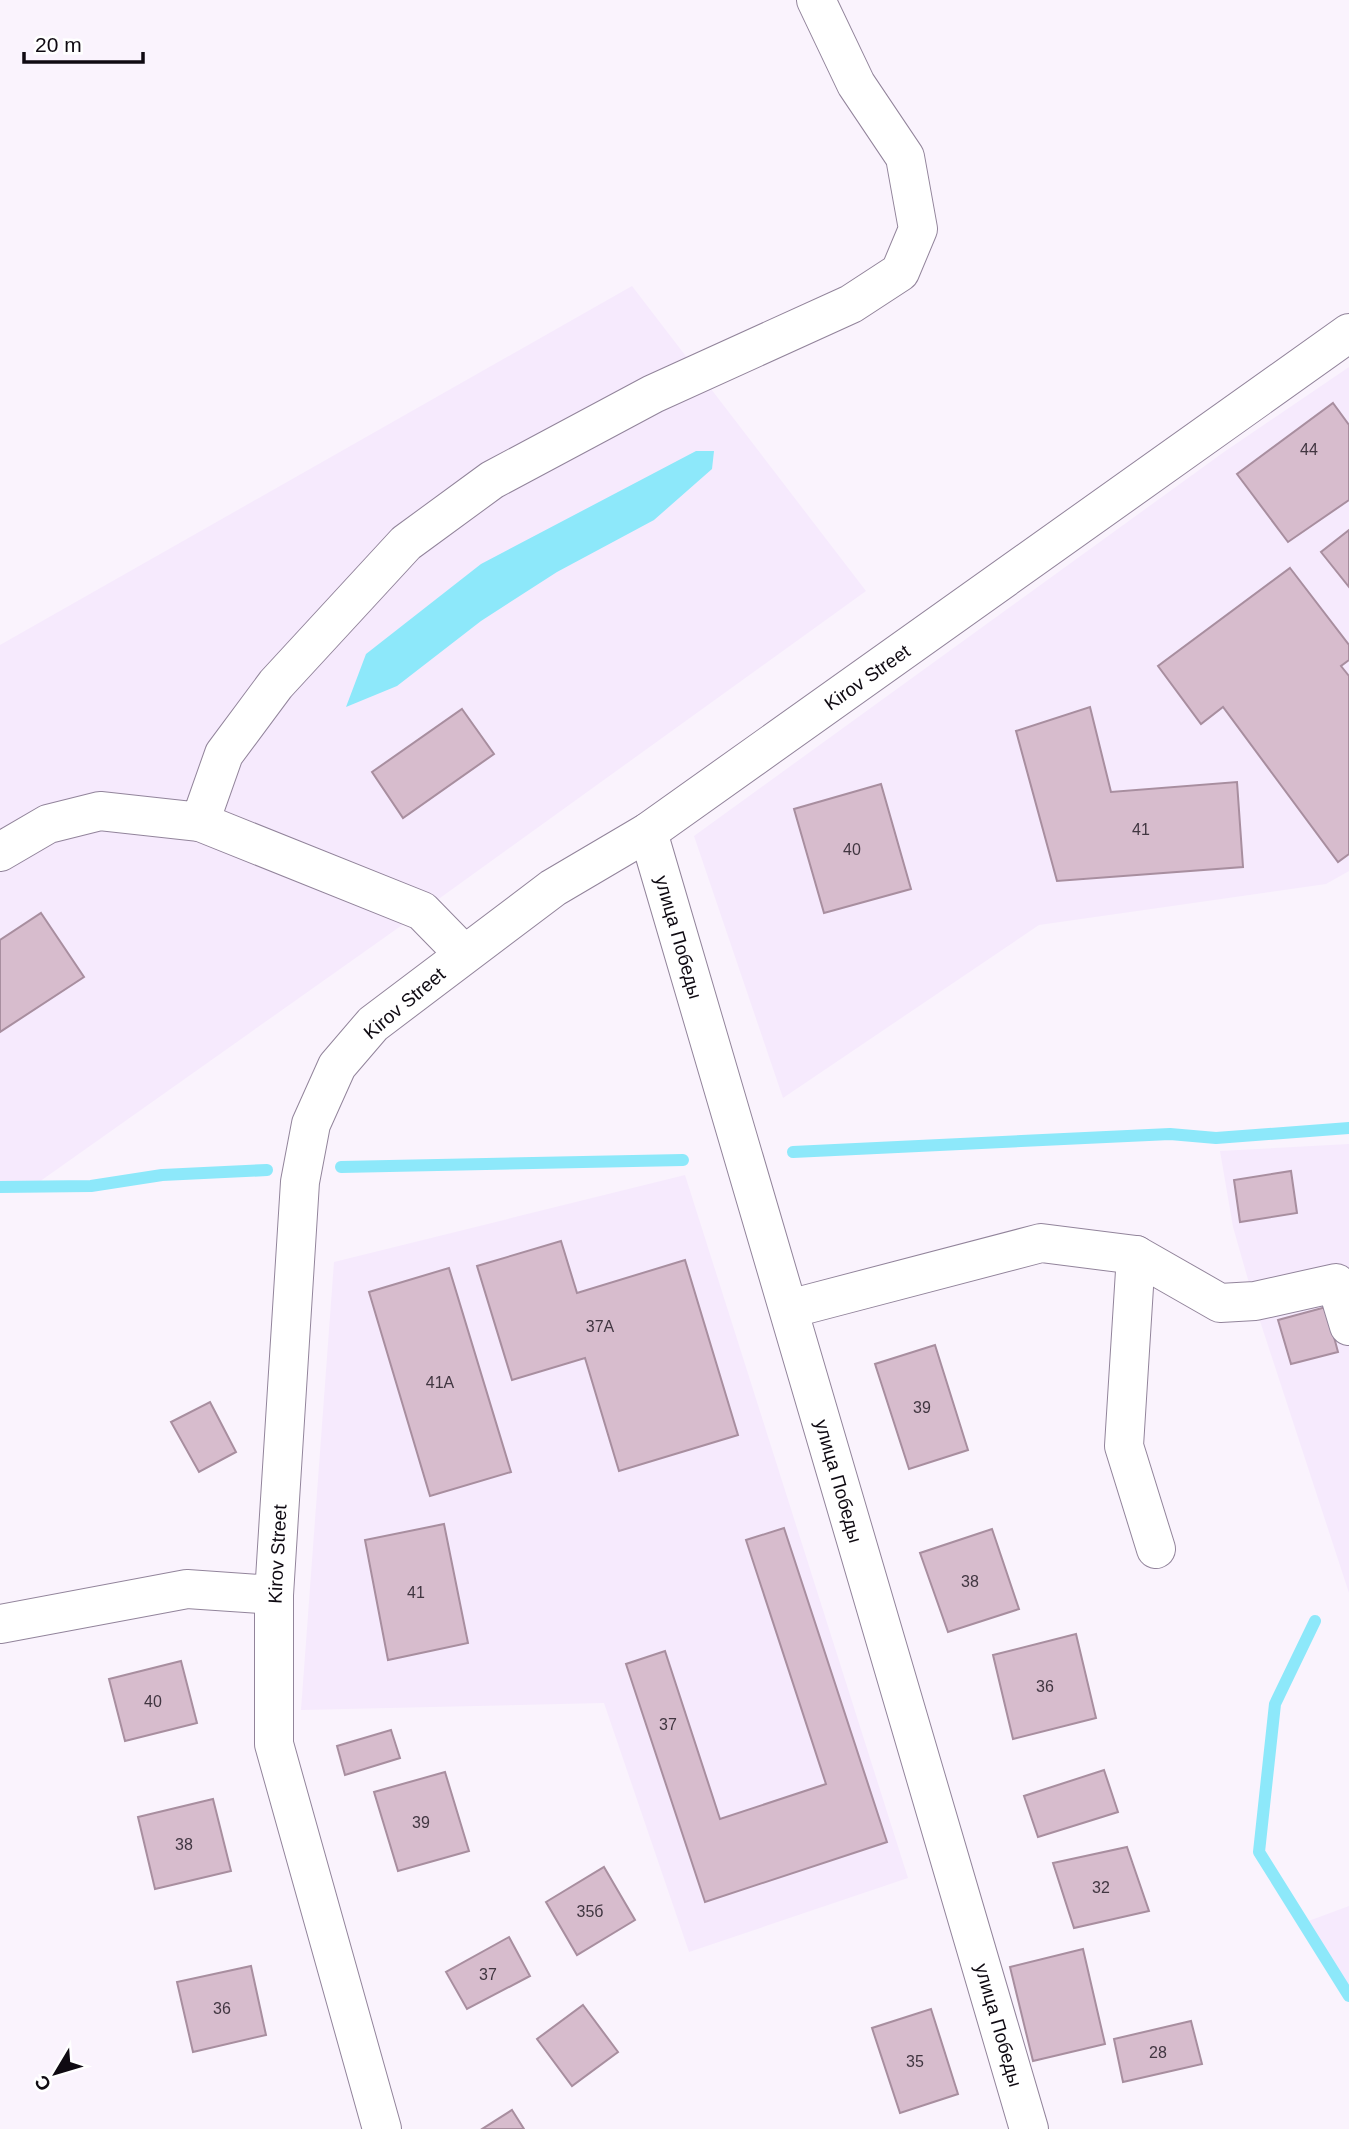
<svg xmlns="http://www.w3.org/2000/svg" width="1349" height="2129" viewBox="0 0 1349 2129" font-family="Helvetica,sans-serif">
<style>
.built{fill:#f6eafd}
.water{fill:#8de8fa}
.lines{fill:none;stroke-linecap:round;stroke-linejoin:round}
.stream{stroke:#8de8fa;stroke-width:12}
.building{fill:#d7bccd;stroke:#a88e9f;stroke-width:2}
.minor-casing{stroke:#92849b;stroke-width:40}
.minor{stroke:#fff;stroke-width:38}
.labels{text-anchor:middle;stroke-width:7;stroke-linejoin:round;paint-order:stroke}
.number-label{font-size:16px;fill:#413641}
.street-label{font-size:19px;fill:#0f0a12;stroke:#fff}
</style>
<rect width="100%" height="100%" fill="#faf3fd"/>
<!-- built -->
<g class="built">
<polygon points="632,286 866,591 422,911 39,1182 0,1182 0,645"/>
<polygon points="1349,367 1349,871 1326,884 1039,925 783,1098 694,836 1224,452"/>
<polygon points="1349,1144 1349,1593 1259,1318 1233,1227 1220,1151"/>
<polygon points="685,1175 908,1878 689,1952 604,1703 301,1710 334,1262"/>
<polygon points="1349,1906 1349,1990 1303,1923"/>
</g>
<!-- water -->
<polygon class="water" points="696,451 714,451 712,469 654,520 557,572 481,621 397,686 346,707 366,654 481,564"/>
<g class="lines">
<!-- stream -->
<g class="stream">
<polyline points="793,1152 1170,1134 1216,1138 1349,1128"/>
<polyline points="341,1167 683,1160"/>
<polyline points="0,1187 91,1186 162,1175 267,1170"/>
<polyline points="1315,1621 1275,1704 1259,1852 1349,1996"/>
</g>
</g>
<!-- building -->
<g class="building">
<polygon points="1333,403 1349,425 1349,500 1288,542 1237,474"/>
<polygon points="1349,530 1349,587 1321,552"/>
<polygon points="1290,568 1349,645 1349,660 1341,666 1349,676 1349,854 1338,862 1223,707 1201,724 1158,666"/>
<polygon points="1090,707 1111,792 1237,782 1243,867 1057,881 1016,731"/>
<polygon points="462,709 494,754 403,818 372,772"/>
<polygon points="881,784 911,889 824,913 794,809"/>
<polygon points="41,913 84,977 0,1032 0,940"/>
<polygon points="1291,1171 1297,1213 1240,1222 1234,1180"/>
<polygon points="561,1241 577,1293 685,1260 738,1435 619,1471 585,1358 512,1380 477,1266"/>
<polygon points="449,1268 511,1472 430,1496 369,1292"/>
<polygon points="1326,1307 1338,1352 1291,1364 1278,1320"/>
<polygon points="935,1345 968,1450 909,1469 875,1364"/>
<polygon points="210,1402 236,1452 199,1472 171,1422"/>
<polygon points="444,1524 468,1643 388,1660 365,1540"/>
<polygon points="784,1528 887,1842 705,1902 626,1664 665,1651 720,1819 826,1784 746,1540"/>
<polygon points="992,1529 1019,1609 948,1632 920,1553"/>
<polygon points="1076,1634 1096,1718 1013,1739 993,1655"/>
<polygon points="181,1661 197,1723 125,1741 109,1679"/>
<polygon points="391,1730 400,1758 345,1775 337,1746"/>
<polygon points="1104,1770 1118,1812 1038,1837 1024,1796"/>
<polygon points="445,1772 469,1851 398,1871 374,1792"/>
<polygon points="213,1799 231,1871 155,1889 138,1817"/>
<polygon points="1127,1847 1149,1911 1074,1928 1053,1863"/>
<polygon points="604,1867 635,1920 577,1955 546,1902"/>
<polygon points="509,1937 530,1976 467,2009 446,1972"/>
<polygon points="1083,1949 1105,2044 1033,2061 1010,1967"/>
<polygon points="251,1966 266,2035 193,2052 177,1982"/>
<polygon points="583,2005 618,2052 572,2086 537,2039"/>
<polygon points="931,2009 958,2094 900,2113 872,2028"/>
<polygon points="1191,2021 1202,2064 1123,2082 1114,2039"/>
<polygon points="512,2110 524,2129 482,2129"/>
</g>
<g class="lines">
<defs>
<g id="minor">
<polyline points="200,822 422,911 464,954"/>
<polyline points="648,832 1029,2129"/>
<polyline points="0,852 48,824 100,811 200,822 224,754 276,684 406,543 492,480 653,394 851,304 900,272 918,229 905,157 856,84 816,0"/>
<polyline points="1136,1255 1124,1446 1156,1549"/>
<polyline points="789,1309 1041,1243 1136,1255 1220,1303 1255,1301 1336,1283 1349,1326"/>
<polyline points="0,1624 187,1589 274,1595"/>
<polyline points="382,2129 274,1744 274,1595 300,1182 311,1124 337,1066 373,1024 553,888 648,832 1349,333"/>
</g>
</defs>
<!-- minor casing -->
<use href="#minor" class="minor-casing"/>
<!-- minor -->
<use href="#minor" class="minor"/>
</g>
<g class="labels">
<!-- number labels -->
<g class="number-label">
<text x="1309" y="455">44</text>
<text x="1141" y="835">41</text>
<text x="852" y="855">40</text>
<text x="600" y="1332">37А</text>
<text x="440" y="1388">41А</text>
<text x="922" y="1413">39</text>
<text x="970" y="1587">38</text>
<text x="416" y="1598">41</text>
<text x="1045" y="1692">36</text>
<text x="153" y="1707">40</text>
<text x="668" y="1730">37</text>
<text x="421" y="1828">39</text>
<text x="184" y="1850">38</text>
<text x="1101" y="1893">32</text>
<text x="590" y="1917">35б</text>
<text x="488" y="1980">37</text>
<text x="222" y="2014">36</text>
<text x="1158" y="2058">28</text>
<text x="915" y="2067">35</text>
</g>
<!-- street labels -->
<g class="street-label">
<text transform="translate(867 677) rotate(-35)" y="7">Kirov Street</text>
<text transform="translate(679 937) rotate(74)" y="7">улица Победы</text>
<text transform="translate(404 1003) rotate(-40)" y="7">Kirov Street</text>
<text transform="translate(839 1481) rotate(74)" y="7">улица Победы</text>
<text transform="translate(277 1554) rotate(-87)" y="7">Kirov Street</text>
<text transform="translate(999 2025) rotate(74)" y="7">улица Победы</text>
</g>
</g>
<!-- north arrow -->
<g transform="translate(56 2073) rotate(232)" stroke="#ffffff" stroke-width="5" paint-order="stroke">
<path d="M0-5L12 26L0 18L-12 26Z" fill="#0f0a12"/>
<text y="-10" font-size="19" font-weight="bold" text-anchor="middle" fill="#0f0a12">С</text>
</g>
<!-- scale -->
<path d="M24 52v10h119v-10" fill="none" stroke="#0f0a12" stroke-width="3.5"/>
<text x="35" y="52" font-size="21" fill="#0f0a12" stroke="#ffffff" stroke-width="5" paint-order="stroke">20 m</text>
</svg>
